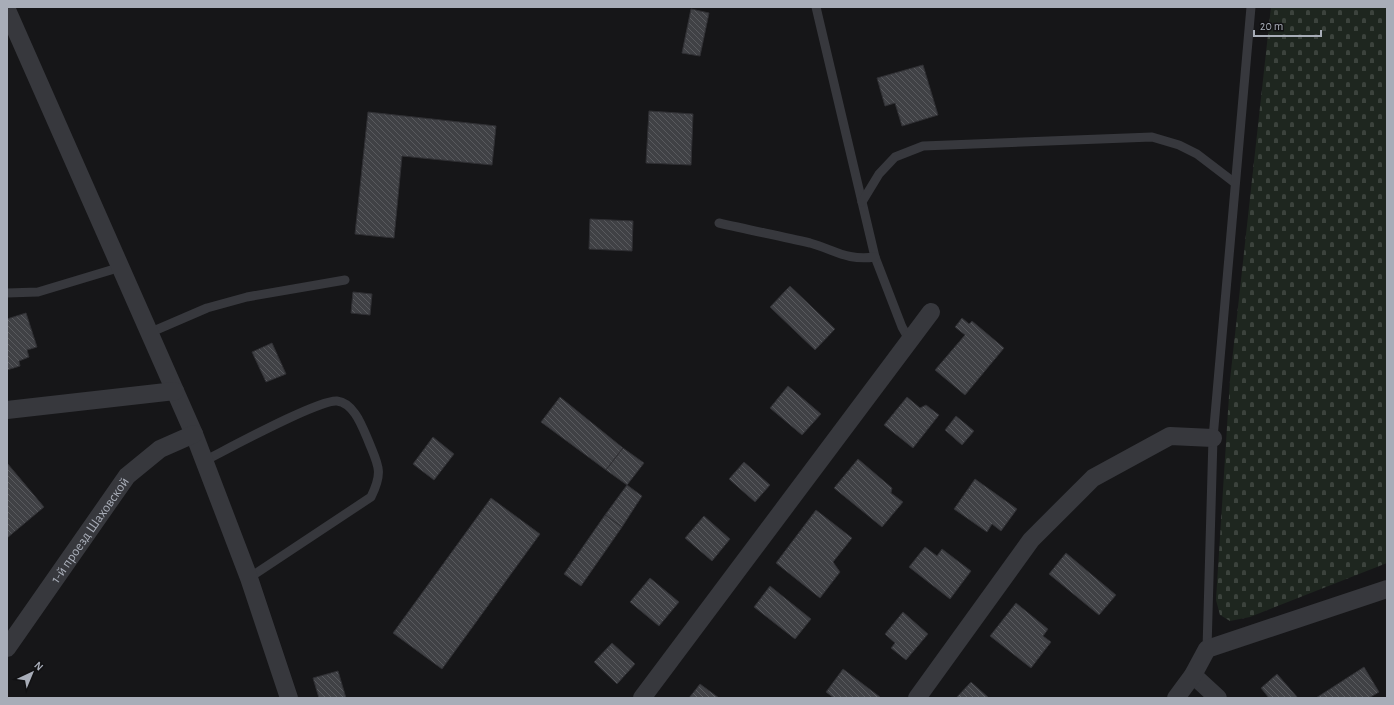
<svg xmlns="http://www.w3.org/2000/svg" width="1394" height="705" viewBox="0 0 1394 705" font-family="'Alegreya Sans',sans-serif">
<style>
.cemetery{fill:url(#cemetery-stones)}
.building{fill:url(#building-back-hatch);stroke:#303034}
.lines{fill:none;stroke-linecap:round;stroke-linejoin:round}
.service{stroke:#37383d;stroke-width:9}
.minor{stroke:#37383d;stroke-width:18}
.labels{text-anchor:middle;stroke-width:3.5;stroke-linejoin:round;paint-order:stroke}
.street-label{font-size:14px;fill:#a8adb8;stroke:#111113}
</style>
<defs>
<pattern id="cemetery-stones" width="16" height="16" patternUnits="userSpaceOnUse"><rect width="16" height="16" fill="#1e261f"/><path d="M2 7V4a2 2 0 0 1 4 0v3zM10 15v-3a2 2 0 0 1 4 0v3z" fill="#3c433d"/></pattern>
<pattern id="building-back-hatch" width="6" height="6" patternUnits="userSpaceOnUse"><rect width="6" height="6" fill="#404145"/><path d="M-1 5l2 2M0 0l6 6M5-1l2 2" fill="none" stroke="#595a5e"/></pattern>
</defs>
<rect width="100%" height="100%" fill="#161618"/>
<!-- cemetery -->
<polygon class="cemetery" points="1271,7 1387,7 1387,563 1250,617 1230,621 1220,615 1216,600 1230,380"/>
<!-- building -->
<g class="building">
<polygon points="691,9 709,13 700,56 682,53"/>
<polygon points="923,65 938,115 902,126 895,103 885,106 877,78"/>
<polygon points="649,111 693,114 691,165 646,163"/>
<polygon points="368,112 496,126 492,165 402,156 394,238 355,234"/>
<polygon points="590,219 633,221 632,251 589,249"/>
<polygon points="790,286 835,329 815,350 770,307"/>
<polygon points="353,292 372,294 370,315 351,313"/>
<polygon points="26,313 37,347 27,350 29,357 19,361 20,366 7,370 7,319"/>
<polygon points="962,318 969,324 972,321 1004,348 965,395 935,370 965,335 955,327"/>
<polygon points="272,343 286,374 266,382 252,352"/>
<polygon points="788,386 821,414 802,435 770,408"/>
<polygon points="560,397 623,448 606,470 541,422"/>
<polygon points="907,397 920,408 926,405 939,415 913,448 884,425"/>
<polygon points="956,416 974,431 962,445 945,430"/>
<polygon points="433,437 454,454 434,480 413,464"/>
<polygon points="623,448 644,463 627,485 606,470"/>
<polygon points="858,459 892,488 891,493 903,502 882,527 834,488"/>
<polygon points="744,462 770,485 755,502 729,479"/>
<polygon points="7,463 44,507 7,538"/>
<polygon points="975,479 1017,509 1001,531 992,524 987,532 954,509"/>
<polygon points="627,485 642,496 622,527 605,515"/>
<polygon points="491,498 540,534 442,669 393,633"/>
<polygon points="816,510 852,538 833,562 840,572 820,598 776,563"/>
<polygon points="605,515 622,527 581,586 564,574"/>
<polygon points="704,516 730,539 712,561 685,538"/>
<polygon points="925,547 937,556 942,549 971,571 950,599 909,567"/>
<polygon points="1066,553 1116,595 1099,615 1049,574"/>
<polygon points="650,578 679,602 659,626 630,602"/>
<polygon points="770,586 811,619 795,639 754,607"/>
<polygon points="1016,603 1048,629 1043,636 1051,642 1031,668 990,636"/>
<polygon points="903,612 928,634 906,660 891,648 895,643 885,634"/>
<polygon points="612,643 635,664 617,684 594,662"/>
<polygon points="1364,667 1379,692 1369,698 1316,698"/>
<polygon points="843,669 880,697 879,698 834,698 826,692"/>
<polygon points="338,671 346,698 319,698 313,678"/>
<polygon points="1277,674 1298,698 1269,698 1261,688"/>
<polygon points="971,682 989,698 956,698"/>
<polygon points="700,684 719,698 689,698"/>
</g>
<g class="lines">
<!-- service -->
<g class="service">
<polyline points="816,7 875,257 902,327 910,341"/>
<polyline points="862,202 879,174 895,157 923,146 1152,137 1179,145 1197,154 1235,183"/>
<path d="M719 223C749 230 780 236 810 243 835 250 847 261 875 257"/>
<polyline points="7,293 38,292 121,267"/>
<polyline points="149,333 207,308 247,297 345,280"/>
<path d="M204 461C226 450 319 399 337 401 354 403 362 426 368 440 378 465 384 471 371 497L249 578"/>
<polyline points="1207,649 1213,438 1251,7"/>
</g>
<!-- minor -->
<g class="minor">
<polyline points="7,10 194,434 249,578 289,698"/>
<polyline points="7,410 175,391"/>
<path id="s1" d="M7 648 127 476 160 449 194 434"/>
<polyline points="1193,675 1218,698"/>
<polyline points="642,698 931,312"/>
<polyline points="917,698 1031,540 1093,478 1170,436 1213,438"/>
<polyline points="1176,698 1193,675 1207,649 1387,589"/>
</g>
</g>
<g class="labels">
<!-- street labels -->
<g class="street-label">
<text dy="5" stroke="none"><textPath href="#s1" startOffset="144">1-й проезд Шаховской</textPath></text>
</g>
</g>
<!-- border -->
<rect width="1394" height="705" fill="none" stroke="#a8adb8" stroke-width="16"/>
<!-- north arrow -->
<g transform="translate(32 673) rotate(44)" stroke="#111113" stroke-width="3" paint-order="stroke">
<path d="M0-3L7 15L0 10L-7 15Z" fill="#a8adb8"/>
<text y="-6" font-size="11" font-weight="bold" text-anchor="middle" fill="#a8adb8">N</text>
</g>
<!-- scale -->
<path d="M1254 30v6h67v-6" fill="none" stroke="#a8adb8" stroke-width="2"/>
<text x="1260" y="30" font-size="12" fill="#a8adb8" stroke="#111113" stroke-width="3" paint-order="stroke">20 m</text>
</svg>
